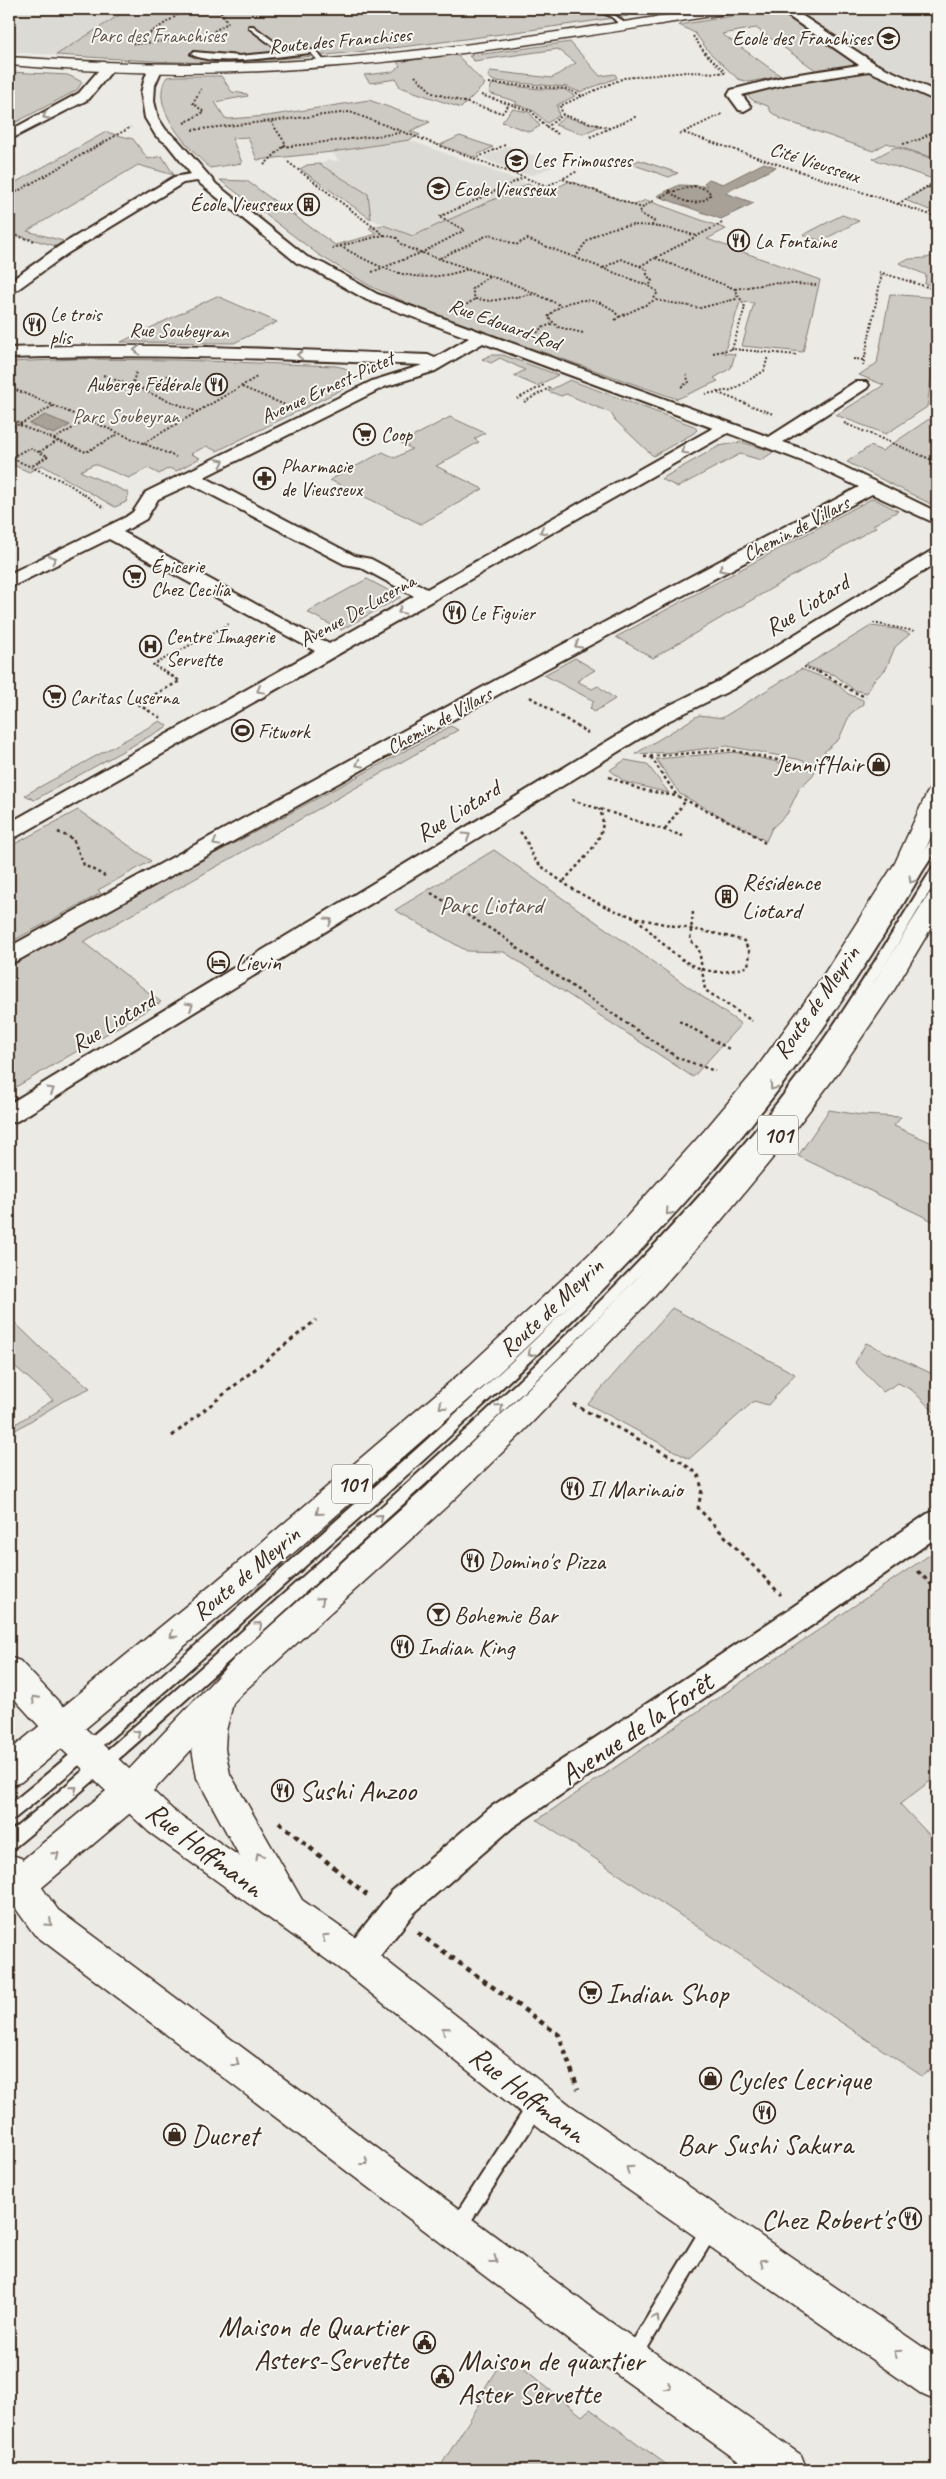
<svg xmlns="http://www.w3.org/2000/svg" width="946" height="2479" viewBox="0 0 946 2479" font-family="Caveat,sans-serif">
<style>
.built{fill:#dcdad4}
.green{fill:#cdcac4;stroke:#847a71}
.water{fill:#a8a198;stroke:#7c7167}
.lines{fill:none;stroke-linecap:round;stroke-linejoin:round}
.lane-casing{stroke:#3b2a1e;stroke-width:4}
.street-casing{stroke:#3b2a1e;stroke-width:4}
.secondary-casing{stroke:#3b2a1e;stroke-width:3}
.primary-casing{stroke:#3b2a1e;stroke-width:3}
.path-far3{stroke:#3b2a1e;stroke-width:2;stroke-dasharray:2 2;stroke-linecap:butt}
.path-far2{stroke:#3b2a1e;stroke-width:2.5;stroke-dasharray:3 3;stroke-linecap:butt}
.path-far1{stroke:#3b2a1e;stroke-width:3;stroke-dasharray:4 4;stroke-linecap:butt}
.path{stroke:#3b2a1e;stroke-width:4.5;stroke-dasharray:5 5;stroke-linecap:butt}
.lane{fill:#f6f6f2;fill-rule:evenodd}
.street{fill:#f6f6f2;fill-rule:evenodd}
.secondary{fill:#f6f6f2;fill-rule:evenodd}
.primary{fill:#f6f6f2;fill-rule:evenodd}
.oneway{stroke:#989088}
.labels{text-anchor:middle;stroke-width:4;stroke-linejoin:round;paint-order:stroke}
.far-park-label{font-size:20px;fill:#605248;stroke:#f6f6f2}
.far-poi-label{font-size:20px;fill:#3b2a1e;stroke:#f6f6f2;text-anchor:start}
.far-street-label{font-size:20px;fill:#3b2a1e;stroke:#f6f6f2}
.shield{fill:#f6f6f2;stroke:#73675e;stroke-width:1}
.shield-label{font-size:22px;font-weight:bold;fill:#3b2a1e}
.street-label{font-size:24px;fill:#3b2a1e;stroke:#f6f6f2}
.poi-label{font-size:24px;fill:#3b2a1e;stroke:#f6f6f2;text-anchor:start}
.park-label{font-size:24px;fill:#605248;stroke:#f6f6f2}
.near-street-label{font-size:29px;fill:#3b2a1e;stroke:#f6f6f2}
.near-poi-label{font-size:29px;fill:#3b2a1e;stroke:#f6f6f2;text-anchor:start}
</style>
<rect width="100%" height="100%" fill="#ebeae5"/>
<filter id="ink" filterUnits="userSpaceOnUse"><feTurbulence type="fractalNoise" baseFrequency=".02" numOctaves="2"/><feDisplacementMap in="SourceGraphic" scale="10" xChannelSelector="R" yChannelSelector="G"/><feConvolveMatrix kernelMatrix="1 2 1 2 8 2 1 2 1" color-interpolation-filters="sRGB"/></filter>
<g filter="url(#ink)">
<!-- built -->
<g class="built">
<polygon points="9,9 129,9 56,55 9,52"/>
<polygon points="607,9 673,9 628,16"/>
<polygon points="796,9 937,9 937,91 883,67"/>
<polygon points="409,140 528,184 413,236 371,219 368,194 319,164 328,160 339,161 332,152"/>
<polygon points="509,146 510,147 558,164 533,175 522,174 482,158"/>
</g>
<!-- green -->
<g class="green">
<path d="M129 9H607L628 16C494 35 360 56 226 62 169 64 112 58 56 55Z"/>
<polygon points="775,9 856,62 855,65 817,71 756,28 722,34 781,76 749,82 738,79 709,52 695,33 679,25"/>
<polygon points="570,42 600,76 615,74 617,78 580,92 567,87 494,81 488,77 490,71 552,78 576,63 558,49 474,61 469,56"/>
<polygon points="450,55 458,56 485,84 461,108 400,87 396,79 370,83 364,75 392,72 400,66 397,62"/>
<polygon points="867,71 875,73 937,100 937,159 887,143 873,151 781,119 771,112 768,106 754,101 744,93"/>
<polygon points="9,72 68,75 82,82 77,90 9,126"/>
<path d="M177 76H221L232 92 247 94 248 96 215 102 225 118 229 119 267 116 369 100 430 122 410 131 420 135 409 140 332 152 257 160 248 137 232 138 242 163 210 168C190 150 147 106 167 77Z"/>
<polygon points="492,84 540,89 564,89 575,96 557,105 559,116 547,123 534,111 515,104 517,102 489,93"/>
<polygon points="512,109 529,112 540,126 530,132 502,122"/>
<polygon points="565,117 600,126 583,134 555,125"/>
<polygon points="106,132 133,139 148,159 162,156 174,175 138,165 27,231 63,241 56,246 9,233 9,186"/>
<polygon points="460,136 493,147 473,157 440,145"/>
<polygon points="895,147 937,160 937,177 933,179 873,159"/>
<polygon points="639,160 678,173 669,177 631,164"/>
<polygon points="319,164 368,194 371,219 300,169 307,165"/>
<polygon points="220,180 247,181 335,245 377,234 369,228 383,225 413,236 528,184 552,190 570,181 634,205 646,200 726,229 707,239 820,280 803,352 742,346 754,303 740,302 724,353 735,354 731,368 714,378 718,381 677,399 425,311 370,286 319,255"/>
<polygon points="937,182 937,213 905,200"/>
<polygon points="842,215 859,221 821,241 803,235"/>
<path d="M937 254V285L925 284 926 275 899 263C911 255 924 262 937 254Z"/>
<polygon points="890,294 937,298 937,338 927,407 886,434 836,415 884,385 859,375 877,363"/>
<polygon points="217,296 277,322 234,343 121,342"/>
<polygon points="491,355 503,355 558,375 537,386 514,376 525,370 500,358 491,363 482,359"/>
<polygon points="76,359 178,360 336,366 345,368 353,378 351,384 341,390 217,451 206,446 191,454 200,458 176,471 169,468 159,474 148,468 129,478 94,464 80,471 129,493 126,502 115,507 42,465 29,472 9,463 9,362"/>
<polygon points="570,380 694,426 697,430 694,433 653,456 615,420 611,413 566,394 561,396 548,391"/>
<polygon points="450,417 485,433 474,439 479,442 436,466 483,489 421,524 330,480 383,452 395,458 412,449 401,443"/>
<polygon points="929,419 937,433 937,507 847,462 870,446 882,451"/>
<polygon points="741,442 772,451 772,453 761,460 740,454 678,487 661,479 719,446"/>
<polygon points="873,498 898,511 873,525 876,527 653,658 616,637"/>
<polygon points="367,579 401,597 341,630 307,612"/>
<polygon points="871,626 897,629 910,634 895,647 886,669 873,681 867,693 854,690 835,675 805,666"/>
<polygon points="575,658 595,670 577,681 592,689 598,686 615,699 594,712 590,708 594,701 544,675"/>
<polygon points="801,669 835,682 848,694 863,700 863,704 850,714 839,739 825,751 819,766 797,759 727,746 678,752 635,754 699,715 722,718"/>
<polygon points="160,721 168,726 34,800 25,795"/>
<polygon points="451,726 458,730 83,942 161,1002 9,1091 9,965"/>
<polygon points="735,752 815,771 812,776 799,789 787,814 772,828 766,841 680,794 656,759"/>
<polygon points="625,760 647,764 669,793 625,782 610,770"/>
<polygon points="78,810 151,861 98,890 101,893 94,897 9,943 9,847"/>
<polygon points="494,850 741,1024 693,1077 504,952 467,951 395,910"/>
<polygon points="829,1110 861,1115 901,1117 894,1126 937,1145 937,1223 798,1156"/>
<polygon points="672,1308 795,1374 768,1405 754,1401 689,1459 588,1404"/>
<polygon points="9,1317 42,1349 90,1388 63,1401 14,1431 11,1427 53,1400 9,1361"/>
<polygon points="866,1343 937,1376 937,1415 912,1390 898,1383 883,1392 855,1363"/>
<polygon points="937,1550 937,1776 900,1804 937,1843 937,2064 922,2076 537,1820"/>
<polygon points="506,2354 582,2416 590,2409 674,2470 438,2470 481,2402 478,2399"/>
</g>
<!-- water -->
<g class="water">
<polygon points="764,163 776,167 725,193 754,203 721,219 657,196 679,185 704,186 707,185 704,183 709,179 723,184"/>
<polygon points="45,415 70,425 54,434 29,424"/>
</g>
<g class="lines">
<defs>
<g id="lane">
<path d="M592 9C607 8 617 15 627 26L622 27 611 16Z"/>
<path d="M249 26H253L287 51 315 50 326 63 321 64 311 53C284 55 214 68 191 54L194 52 240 56 281 52 249 28Z"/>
<path d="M937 835C937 839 938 844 936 848 933 856 927 864 922 872 911 891 899 911 887 930 852 986 816 1041 775 1094 649 1258 493 1398 339 1536 232 1631 126 1729 14 1819L9 1821V1805C119 1716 224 1620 330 1526 484 1390 637 1252 764 1092 828 1012 880 925 932 838Z"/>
<path d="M937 866C937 869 938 875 936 879 934 887 927 895 923 902 910 924 897 945 884 967 737 1197 549 1373 348 1554 238 1653 129 1753 15 1847L9 1849V1833C124 1738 234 1638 345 1539 499 1402 653 1262 781 1098 838 1025 885 945 933 867Z"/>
<polygon points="537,2096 543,2099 546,2105 543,2111 462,2235 456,2238 450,2235 447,2229 450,2223 531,2099"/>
<polygon points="711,2218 717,2221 720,2227 717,2233 638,2364 632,2367 626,2364 623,2358 626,2352 705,2221"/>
</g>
<g id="street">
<polygon points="778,9 792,9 876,64 937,92 937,101 869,71 786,84 742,95 751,107 744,111 739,110 728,95 731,90 786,76 859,65"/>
<polygon points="109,63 115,67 89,99 9,140 9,131 79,93 104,64"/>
<path d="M156 65 162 69 155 85 154 101 158 118 166 130 177 139 216 184 307 257 324 264 377 294 769 437 855 382H867L869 385 867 388 783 442 822 456 937 512V524L872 494 510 688 17 961 9 963V947L496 680 859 487 810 464 728 433 16 837 9 838V823L315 651 109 539 15 585 9 586V574L126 517 133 512 146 492 372 381 423 365C285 359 147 353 9 358V348C149 342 288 350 428 355L435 358 469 338 367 300 314 270 297 263 197 181 183 183 68 253 14 292 9 293V282L58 247 174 177 191 174 167 144 156 136 145 118 141 93 145 77 151 66ZM483 343 713 428 427 589 371 559 355 556 204 477 384 387 435 371ZM191 484 344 564 360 567 414 596 329 644 123 532 146 519 158 499Z"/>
<polygon points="937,550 937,563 733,689 668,721 17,1121 9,1123 9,1104 654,713 719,681 931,551"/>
<polygon points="937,1510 937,1537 811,1626 513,1827 414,1913 368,1971 357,1976 346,1971 341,1960 346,1949 392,1891 491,1807 791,1608 927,1514"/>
</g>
<g id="secondary">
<path d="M707 9H738L731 13C587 36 442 60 296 69 200 76 104 73 9 65V57C105 63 200 67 296 61 434 53 571 30 707 9Z"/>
<polygon points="9,1657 20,1661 73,1717 142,1781 147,1792 142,1803 21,1905 9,1910 9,1871 106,1791 49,1737 9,1693"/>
</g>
<g id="primary">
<polygon points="937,788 937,823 933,833 919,863 833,1000 771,1085 723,1144 633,1246 489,1382 236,1603 21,1782 9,1786 9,1751 214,1583 469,1366 613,1232 705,1130 753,1073 815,988 895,863 926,795 929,790"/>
<path d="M937 892V918L894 990 839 1071 780 1149 719 1223 654 1296 518 1437 447 1506 242 1693 233 1703 226 1731 225 1749 230 1774 302 1900 370 1948 570 2105 937 2357V2401L923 2395 544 2131 344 1972 149 1832 118 1803 113 1792 118 1781 235 1658 425 1488 567 1351 634 1281 699 1209 762 1135 821 1058 876 979 929 894ZM192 1749 197 1778 240 1857 173 1810 153 1791Z"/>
<polygon points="9,1854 21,1858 58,1910 609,2321 801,2455 807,2470 751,2470 581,2349 34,1934 9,1899"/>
</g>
</defs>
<!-- lane casing -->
<use href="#lane" class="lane-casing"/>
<!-- street casing -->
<use href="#street" class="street-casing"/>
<!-- secondary casing -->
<use href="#secondary" class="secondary-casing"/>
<!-- primary casing -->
<use href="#primary" class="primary-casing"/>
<!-- path-far3 -->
<g class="path-far3">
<polyline points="207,35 228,23 219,9"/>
<polyline points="693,36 705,53 725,72"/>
<polyline points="133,44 187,9"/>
<polyline points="136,44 182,39"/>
<polyline points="415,76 433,93 502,113 509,105"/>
<polyline points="489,83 567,89 582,96 624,78 686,72 726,73"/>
<polyline points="481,95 531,111 547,127"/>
<polyline points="582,96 560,106 563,115 609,128"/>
<polyline points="184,123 204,112 193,103 201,89"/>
<polyline points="192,130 350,112 547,186 578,171"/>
<polyline points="684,133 937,217"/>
<polyline points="558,134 547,127 563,115"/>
<polyline points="680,134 722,114"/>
<polyline points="590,137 637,116"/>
<polyline points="903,144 921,139 937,129"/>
<polyline points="283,147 401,133"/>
<polyline points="474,159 505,145"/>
<polyline points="288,162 384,235 332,248"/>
<polyline points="264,165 286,144 271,122"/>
<polyline points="563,179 642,208"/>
<path d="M694 186 706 189 711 194C700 207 682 204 671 192Z"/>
<polyline points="928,187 937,190"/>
<polyline points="669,190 671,192"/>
<polyline points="9,196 131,127"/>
<polyline points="661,197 671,192"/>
<polyline points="898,204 930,185 937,185"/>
<polyline points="932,221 937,218"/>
<polyline points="722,223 655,258 735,289 745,307 732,349 797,355"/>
<polyline points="652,226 654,221 639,213 644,206 655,200"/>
<polyline points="9,234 35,241"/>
<polyline points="384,235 397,238 401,244 408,248 516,285 560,305"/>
<path d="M340 246C385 271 416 287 468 269"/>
<polyline points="440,258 490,234 516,245 527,239 649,286"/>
<path d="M575 258C580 252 583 244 589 240 620 216 663 226 697 236"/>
<polyline points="640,266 655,258"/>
<polyline points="603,268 621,259 647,269 647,275 652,281 649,286 658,292 652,302 619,317"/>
<polyline points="372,272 423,252 465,230 439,217 523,178"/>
<polyline points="879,272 937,290"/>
<polyline points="489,276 472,289 475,299 490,301 535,294"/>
<polyline points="735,289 773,283 816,285"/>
<polyline points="656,300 700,308 736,299 738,295"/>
<polyline points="463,307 475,299"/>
<polyline points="537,333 541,328 552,324"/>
<path d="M583 333 558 327 548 317C566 295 602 294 619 317L615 320"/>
<polyline points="713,353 732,349"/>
<polyline points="853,359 864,360"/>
<polyline points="863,366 882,273"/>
<polyline points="103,375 198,412"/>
<polyline points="132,386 136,372"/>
<polyline points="9,387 176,457"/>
<polyline points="242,387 285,405"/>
<polyline points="681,387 689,382 686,375"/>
<polyline points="142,389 169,375"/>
<polyline points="718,393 773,414"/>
<polyline points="705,394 732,390 764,371 768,356"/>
<polyline points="517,399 544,385"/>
<polyline points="524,402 551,387"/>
<polyline points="53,406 19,425 54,439 87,420"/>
<polyline points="9,418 22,424"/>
<polyline points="844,423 937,462"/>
<polyline points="9,427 21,424"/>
<polyline points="54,439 86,452 119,434"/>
<polyline points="144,443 257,377"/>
<polyline points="39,452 58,441"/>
<polyline points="9,457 67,483 104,508"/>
<polyline points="12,457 29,448 48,456 32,466"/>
<polyline points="873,623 914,631"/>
<polyline points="804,667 822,673"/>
<polyline points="167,673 153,665 229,624"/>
</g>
<!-- path-far2 -->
<g class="path-far2">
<path d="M818 672C837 679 848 691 866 697"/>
<polyline points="530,697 588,733"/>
<polyline points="161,718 137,704 180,681 165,672"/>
<polyline points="644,757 730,750 816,768"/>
<polyline points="651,757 677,796 747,830 765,843"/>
<polyline points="609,777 642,790 677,796"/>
<polyline points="572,800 683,836"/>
<polyline points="665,829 686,800"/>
<polyline points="58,832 73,839 84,865 105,876"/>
<path d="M520 832C530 841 528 855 539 864 565 886 596 905 628 915 666 927 706 929 744 941L750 953 748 966C696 986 671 950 636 918"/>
<path d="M564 881C579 862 614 835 599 809"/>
<polyline points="431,893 502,936 529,957 678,1058 715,1071"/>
<polyline points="693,912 690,940 699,949 705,990 752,1021"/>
<polyline points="679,1021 731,1050"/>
</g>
<!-- path-far1 -->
<g class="path-far1">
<polyline points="573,1404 681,1462 698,1474 702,1489 698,1508 781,1595"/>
<polyline points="172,1436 316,1320"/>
<polyline points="918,1571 937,1590"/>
</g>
<!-- path -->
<g class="path">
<polyline points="279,1822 367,1895"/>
<polyline points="418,1933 559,2035 578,2089"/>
</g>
<!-- lane -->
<use href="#lane" class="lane"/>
<!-- street -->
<use href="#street" class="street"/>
<!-- secondary -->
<use href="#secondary" class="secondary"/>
<!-- primary -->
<use href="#primary" class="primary"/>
</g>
<!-- one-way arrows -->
<defs><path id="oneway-chevron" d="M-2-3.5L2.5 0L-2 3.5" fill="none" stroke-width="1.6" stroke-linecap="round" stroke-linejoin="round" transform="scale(1.25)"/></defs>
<g class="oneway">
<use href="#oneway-chevron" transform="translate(46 116) rotate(152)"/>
<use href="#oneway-chevron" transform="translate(137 350) rotate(-179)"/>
<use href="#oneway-chevron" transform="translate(300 355) rotate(-177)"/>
<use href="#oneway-chevron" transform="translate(684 451) rotate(150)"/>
<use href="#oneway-chevron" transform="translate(221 462) rotate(-26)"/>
<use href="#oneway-chevron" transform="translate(543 531) rotate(151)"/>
<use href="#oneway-chevron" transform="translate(53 559) rotate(-25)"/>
<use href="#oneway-chevron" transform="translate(722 569) rotate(152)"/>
<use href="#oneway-chevron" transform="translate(401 611) rotate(151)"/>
<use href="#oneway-chevron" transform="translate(578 645) rotate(152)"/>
<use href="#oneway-chevron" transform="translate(260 690) rotate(151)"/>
<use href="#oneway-chevron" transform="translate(359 764) rotate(151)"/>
<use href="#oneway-chevron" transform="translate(467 836) rotate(-32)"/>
<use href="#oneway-chevron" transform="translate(216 843) rotate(151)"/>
<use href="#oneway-chevron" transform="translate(912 880) rotate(121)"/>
<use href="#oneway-chevron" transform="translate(329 921) rotate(-32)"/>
<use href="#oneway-chevron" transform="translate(190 1006) rotate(-31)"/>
<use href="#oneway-chevron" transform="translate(773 1087) rotate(127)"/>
<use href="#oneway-chevron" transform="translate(51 1090) rotate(-31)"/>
<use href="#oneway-chevron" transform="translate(669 1212) rotate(132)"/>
<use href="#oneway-chevron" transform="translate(531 1353) rotate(136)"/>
<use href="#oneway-chevron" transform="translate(442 1406) rotate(139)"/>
<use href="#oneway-chevron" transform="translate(500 1407) rotate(-43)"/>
<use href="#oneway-chevron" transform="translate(319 1512) rotate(139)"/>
<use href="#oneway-chevron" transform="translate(380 1517) rotate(-42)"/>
<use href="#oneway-chevron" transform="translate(321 1600) rotate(-42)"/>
<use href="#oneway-chevron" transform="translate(259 1625) rotate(-42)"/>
<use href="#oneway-chevron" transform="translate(173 1635) rotate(141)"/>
<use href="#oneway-chevron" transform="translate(35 1699) rotate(-133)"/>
<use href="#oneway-chevron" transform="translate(137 1733) rotate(-43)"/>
<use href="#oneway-chevron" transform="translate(74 1789) rotate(-39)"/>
<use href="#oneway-chevron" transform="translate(56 1855) rotate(-39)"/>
<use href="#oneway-chevron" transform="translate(259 1856) rotate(-120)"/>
<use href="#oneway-chevron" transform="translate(49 1923) rotate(42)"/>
<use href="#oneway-chevron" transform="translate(325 1937) rotate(-145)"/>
<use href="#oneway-chevron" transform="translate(445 2030) rotate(-141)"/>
<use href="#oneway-chevron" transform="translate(236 2063) rotate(37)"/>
<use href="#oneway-chevron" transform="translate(365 2162) rotate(37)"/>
<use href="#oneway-chevron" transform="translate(629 2169) rotate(-145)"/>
<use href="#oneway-chevron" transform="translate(494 2260) rotate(36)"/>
<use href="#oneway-chevron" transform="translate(763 2262) rotate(-146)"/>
<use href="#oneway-chevron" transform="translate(656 2318) rotate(-59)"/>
<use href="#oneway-chevron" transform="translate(897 2353) rotate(-146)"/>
<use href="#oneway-chevron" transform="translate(668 2387) rotate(35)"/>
</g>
</g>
<!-- icons -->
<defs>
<symbol id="school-ring" viewBox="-11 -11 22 22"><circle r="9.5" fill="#f6f6f2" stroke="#3b2a1e" stroke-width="1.5"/><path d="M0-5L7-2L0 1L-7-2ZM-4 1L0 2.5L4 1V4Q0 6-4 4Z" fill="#3b2a1e"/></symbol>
<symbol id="building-ring" viewBox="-11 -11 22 22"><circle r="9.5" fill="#f6f6f2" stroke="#3b2a1e" stroke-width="1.5"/><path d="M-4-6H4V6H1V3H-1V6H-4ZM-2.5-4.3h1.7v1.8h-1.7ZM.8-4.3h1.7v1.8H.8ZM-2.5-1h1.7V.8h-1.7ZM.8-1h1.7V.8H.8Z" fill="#3b2a1e"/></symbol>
<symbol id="restaurant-ring" viewBox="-11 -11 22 22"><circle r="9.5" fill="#f6f6f2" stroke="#3b2a1e" stroke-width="1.5"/><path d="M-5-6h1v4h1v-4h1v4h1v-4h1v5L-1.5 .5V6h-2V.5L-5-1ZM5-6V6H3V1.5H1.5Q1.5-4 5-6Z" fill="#3b2a1e"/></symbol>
<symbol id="supermarket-ring" viewBox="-11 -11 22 22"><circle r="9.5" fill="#f6f6f2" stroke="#3b2a1e" stroke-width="1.5"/><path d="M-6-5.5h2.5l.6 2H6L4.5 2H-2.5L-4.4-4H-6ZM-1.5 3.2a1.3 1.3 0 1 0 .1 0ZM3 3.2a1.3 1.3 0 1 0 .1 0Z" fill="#3b2a1e"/></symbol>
<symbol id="pharmacy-ring" viewBox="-11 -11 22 22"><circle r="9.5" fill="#f6f6f2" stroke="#3b2a1e" stroke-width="1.5"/><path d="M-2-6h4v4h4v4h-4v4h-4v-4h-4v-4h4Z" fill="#3b2a1e"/></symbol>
<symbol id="hospital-ring" viewBox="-11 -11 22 22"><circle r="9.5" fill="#f6f6f2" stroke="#3b2a1e" stroke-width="1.5"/><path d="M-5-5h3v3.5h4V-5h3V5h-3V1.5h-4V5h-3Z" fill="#3b2a1e"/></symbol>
<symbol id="stadium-ring" viewBox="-11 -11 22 22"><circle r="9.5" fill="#f6f6f2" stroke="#3b2a1e" stroke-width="1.5"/><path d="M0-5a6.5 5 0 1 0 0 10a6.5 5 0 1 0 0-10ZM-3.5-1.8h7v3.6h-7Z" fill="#3b2a1e"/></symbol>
<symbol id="shop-ring" viewBox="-11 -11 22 22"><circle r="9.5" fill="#f6f6f2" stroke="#3b2a1e" stroke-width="1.5"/><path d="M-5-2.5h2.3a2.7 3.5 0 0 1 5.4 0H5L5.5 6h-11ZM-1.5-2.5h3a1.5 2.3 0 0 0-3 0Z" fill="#3b2a1e"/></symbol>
<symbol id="hotel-ring" viewBox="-11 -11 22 22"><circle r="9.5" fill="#f6f6f2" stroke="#3b2a1e" stroke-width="1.5"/><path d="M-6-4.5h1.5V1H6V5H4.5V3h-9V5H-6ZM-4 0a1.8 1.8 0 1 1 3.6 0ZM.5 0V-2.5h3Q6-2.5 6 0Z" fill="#3b2a1e"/></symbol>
<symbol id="bar-ring" viewBox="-11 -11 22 22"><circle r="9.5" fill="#f6f6f2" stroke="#3b2a1e" stroke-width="1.5"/><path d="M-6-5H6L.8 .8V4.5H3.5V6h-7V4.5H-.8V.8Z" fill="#3b2a1e"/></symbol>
<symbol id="civic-ring" viewBox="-11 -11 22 22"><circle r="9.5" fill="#f6f6f2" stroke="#3b2a1e" stroke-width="1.5"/><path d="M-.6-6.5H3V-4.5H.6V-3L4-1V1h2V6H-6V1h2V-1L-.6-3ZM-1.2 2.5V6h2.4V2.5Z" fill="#3b2a1e"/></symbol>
</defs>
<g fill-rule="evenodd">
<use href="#school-ring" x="876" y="26" width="25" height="25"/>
<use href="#school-ring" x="504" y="148" width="25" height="25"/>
<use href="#school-ring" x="426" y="176" width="25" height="25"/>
<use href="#building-ring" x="296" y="192" width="25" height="25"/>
<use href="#restaurant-ring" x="726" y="228" width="25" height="25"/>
<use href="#restaurant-ring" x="22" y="312" width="25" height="25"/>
<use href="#restaurant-ring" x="204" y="372" width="25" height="25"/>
<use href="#supermarket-ring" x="352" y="422" width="25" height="25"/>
<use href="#pharmacy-ring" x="252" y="466" width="25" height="25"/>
<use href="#supermarket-ring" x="122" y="564" width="25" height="25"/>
<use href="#restaurant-ring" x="442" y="600" width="25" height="25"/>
<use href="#hospital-ring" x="138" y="634" width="25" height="25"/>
<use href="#supermarket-ring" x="42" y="684" width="25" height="25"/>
<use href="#stadium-ring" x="230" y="718" width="25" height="25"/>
<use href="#shop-ring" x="866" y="752" width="25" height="25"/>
<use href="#building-ring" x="714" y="884" width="25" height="25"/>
<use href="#hotel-ring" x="206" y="950" width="25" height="25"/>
<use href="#restaurant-ring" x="560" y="1476" width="25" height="25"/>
<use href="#restaurant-ring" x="460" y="1548" width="25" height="25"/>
<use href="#bar-ring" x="426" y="1602" width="25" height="25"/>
<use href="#restaurant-ring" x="390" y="1634" width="25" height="25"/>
<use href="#restaurant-ring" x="270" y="1778" width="25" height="25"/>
<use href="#supermarket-ring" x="578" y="1980" width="25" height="25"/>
<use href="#shop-ring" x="698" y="2066" width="25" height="25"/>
<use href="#restaurant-ring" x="752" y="2100" width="25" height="25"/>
<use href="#shop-ring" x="162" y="2122" width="25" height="25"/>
<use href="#restaurant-ring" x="898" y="2206" width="25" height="25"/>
<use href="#civic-ring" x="412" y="2330" width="25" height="25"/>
<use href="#civic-ring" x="430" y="2364" width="25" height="25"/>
</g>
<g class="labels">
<!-- far-park labels -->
<g class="far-park-label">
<text x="158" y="42">Parc des Franchises</text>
<text x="126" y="423">Parc Soubeyran</text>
</g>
<!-- far-poi labels -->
<g class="far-poi-label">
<text x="872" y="45" text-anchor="end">Ecole des Franchises</text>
<text x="533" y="167">Les Frimousses</text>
<text x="454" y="196">Ecole Vieusseux</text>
<text x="292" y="211" text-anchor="end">École Vieusseux</text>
<text x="755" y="248">La Fontaine</text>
<text x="50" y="321">Le trois<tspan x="50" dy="23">plis</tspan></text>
<text x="200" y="391" text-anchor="end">Auberge Fédérale</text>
<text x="381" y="441">Coop</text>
<text x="281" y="473">Pharmacie<tspan x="281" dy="23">de Vieusseux</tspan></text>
<text x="151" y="573">Épicerie<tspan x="151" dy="23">Chez Cecilia</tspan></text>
<text x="470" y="620">Le Figuier</text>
<text x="166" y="643">Centre Imagerie<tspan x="166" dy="23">Servette</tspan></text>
<text x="70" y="704">Caritas Luserna</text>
<text x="258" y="738">Fitwork</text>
</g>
<!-- far-street labels -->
<g class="far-street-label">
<text transform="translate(340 40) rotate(-5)" y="7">Route des Franchises</text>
<text transform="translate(815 162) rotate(18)" y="7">Cité Vieusseux</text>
<text transform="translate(505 324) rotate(20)" y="7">Rue Edouard-Rod</text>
<text transform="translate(179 330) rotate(1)" y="7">Rue Soubeyran</text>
<text transform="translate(327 387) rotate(-25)" y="7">Avenue Ernest-Pictet</text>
<text transform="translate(796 528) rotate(-28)" y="7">Chemin de Villars</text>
<text transform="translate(357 610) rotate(-29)" y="7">Avenue De-Luserna</text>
<text transform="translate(439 720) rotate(-29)" y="7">Chemin de Villars</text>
</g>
<!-- shield labels -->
<g class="shield">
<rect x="758" y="1115.5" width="40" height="39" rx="4"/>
<rect x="332" y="1464.5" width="40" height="39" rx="4"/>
</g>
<g class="shield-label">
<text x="778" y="1143">101</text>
<text x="352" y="1492">101</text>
</g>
<!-- street labels -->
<g class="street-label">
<text transform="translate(807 605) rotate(-32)" y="8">Rue Liotard</text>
<text transform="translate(458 811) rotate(-32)" y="8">Rue Liotard</text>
<text transform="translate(816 1002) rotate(-55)" y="8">Route de Meyrin</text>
<text transform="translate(113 1022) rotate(-31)" y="8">Rue Liotard</text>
<text transform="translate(551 1307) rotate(-43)" y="8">Route de Meyrin</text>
<text transform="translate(246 1573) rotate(-40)" y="8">Route de Meyrin</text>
</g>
<!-- poi labels -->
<g class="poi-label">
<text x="863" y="772" text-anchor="end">Jennif’Hair</text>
<text x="742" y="890">Résidence<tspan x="742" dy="28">Liotard</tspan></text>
<text x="235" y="970">Lievin</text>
<text x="588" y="1497">Il Marinaio</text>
<text x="488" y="1569">Domino's Pizza</text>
<text x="454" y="1623">Bohemie Bar</text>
<text x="418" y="1655">Indian King</text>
</g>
<!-- park labels -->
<g class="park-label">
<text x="491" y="913">Parc Liotard</text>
</g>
<!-- near-street labels -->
<g class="near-street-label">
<text transform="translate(636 1728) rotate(-34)" y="10">Avenue de la Forêt</text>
<text transform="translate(205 1849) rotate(37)" y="10">Rue Hoffmann</text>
<text transform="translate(528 2094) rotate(38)" y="10">Rue Hoffmann</text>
</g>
<!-- near-poi labels -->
<g class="near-poi-label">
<text x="299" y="1800">Sushi Anzoo</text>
<text x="606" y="2003">Indian Shop</text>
<text x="727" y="2089">Cycles Lecrique</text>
<text x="191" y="2145">Ducret</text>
<text x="765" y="2154" text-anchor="middle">Bar Sushi Sakura</text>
<text x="894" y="2229" text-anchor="end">Chez Robert's</text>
<text x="408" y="2336" text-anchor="end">Maison de Quartier<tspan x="408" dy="33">Asters-Servette</tspan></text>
<text x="458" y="2370">Maison de quartier<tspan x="458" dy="33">Aster Servette</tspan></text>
</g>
</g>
<!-- margin -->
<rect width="946" height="2479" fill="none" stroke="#f6f6f2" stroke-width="30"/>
<rect x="15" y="15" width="916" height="2449" fill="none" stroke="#3b2a1e" stroke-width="2" filter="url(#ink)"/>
</svg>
